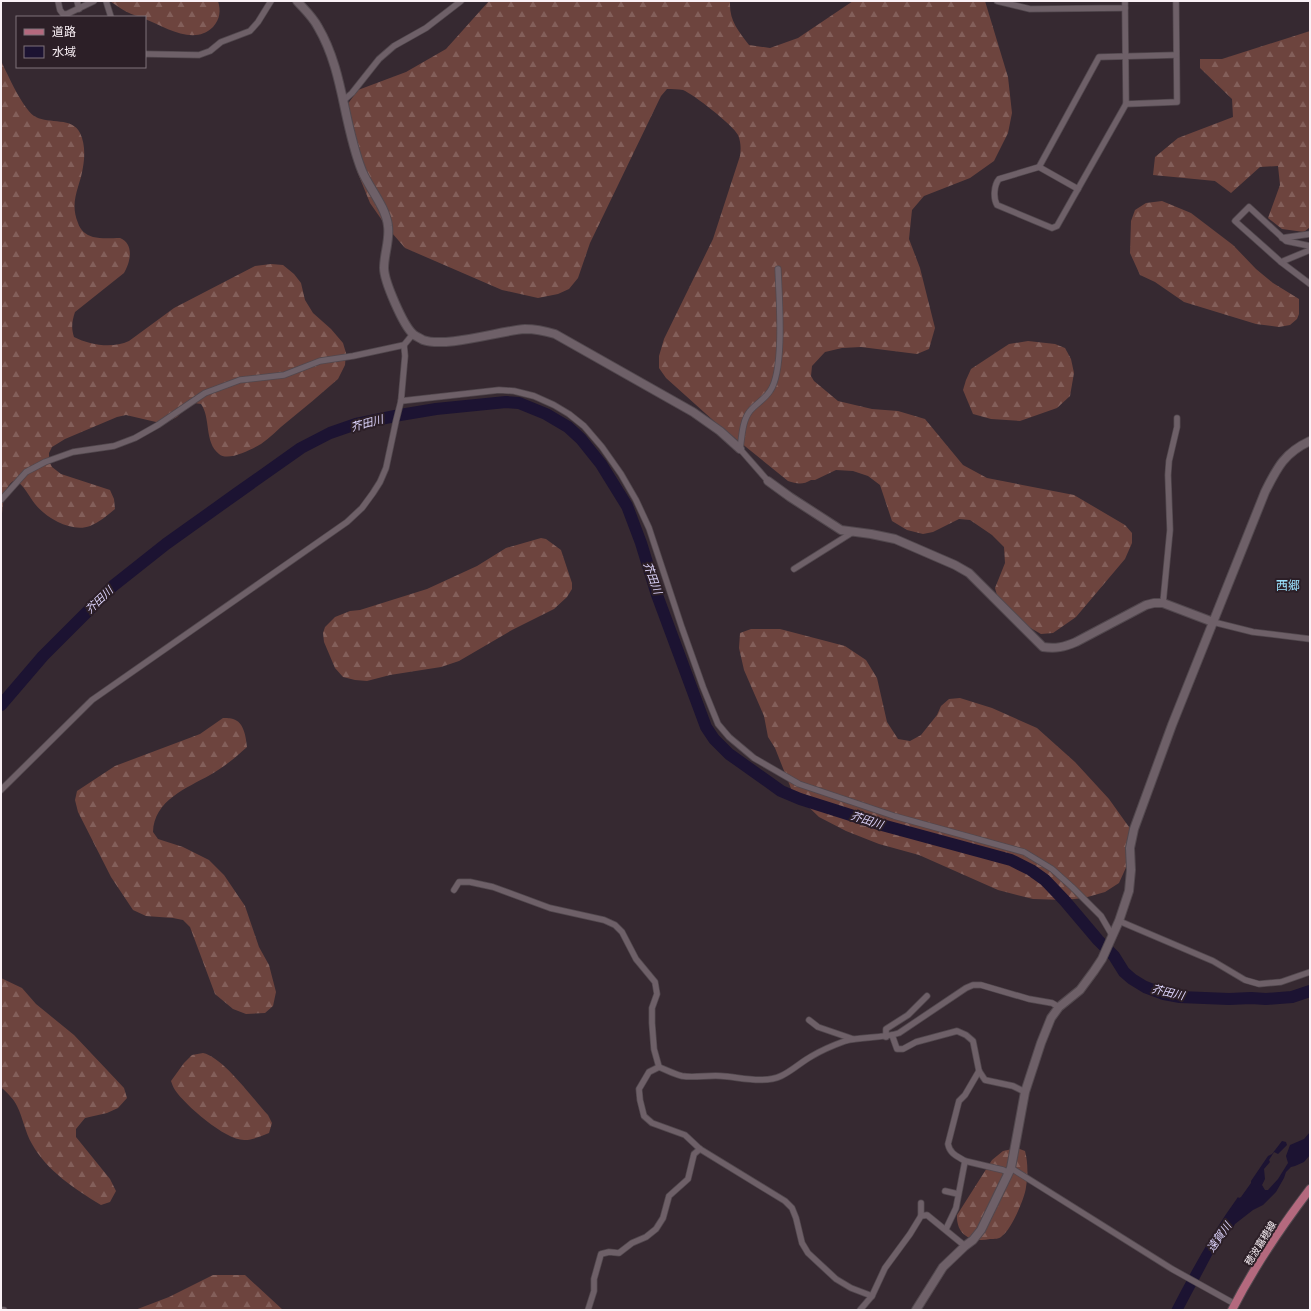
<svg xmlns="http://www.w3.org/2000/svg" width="1311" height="1311" viewBox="0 0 1311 1311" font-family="Lato,'Noto Sans JP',sans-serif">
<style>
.forest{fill:url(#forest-firs)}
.water{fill:#1c1332}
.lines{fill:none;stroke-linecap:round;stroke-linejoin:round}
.river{stroke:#1c1332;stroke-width:12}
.street-casing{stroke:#52484e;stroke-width:7}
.secondary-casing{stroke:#52484e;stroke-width:10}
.primary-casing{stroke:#52484e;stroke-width:10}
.street{stroke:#6e6068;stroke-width:5.5}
.secondary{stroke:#6e6068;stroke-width:8}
.primary{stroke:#b4697e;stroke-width:8}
.labels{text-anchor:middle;stroke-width:4;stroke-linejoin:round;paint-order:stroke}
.street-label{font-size:10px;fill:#faf1f6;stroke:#2c1f27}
.water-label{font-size:11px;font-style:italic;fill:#ddd4fc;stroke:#2c1f27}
.quarter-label{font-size:12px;fill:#9ae1fc;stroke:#2c1f27}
</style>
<defs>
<pattern id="forest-firs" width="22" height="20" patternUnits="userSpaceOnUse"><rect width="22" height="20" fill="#6d443e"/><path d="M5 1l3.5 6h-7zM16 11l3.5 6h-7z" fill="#835f5a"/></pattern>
</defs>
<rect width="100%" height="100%" fill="#362931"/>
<!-- forest -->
<g class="forest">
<path d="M110 1H218C221 11 220 19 213 27 194 46 165 27 145 19V17C132 17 120 8 110 1Z"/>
<path d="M489 1H730C729 21 738 30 749 45L770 48 798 38 853 1H985L1008 77 1012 113 1008 133 994 161 970 178 924 196 912 210 909 239 920 268 935 328 929 349 917 354 861 347 842 348 825 352 812 366 811 376 814 381 838 401 872 409 898 411 925 419 963 465 987 478 1074 495 1125 525 1132 533V543L1125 559 1076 617 1053 633 1041 634 1020 622 998 599 995 588 1005 563 1004 547 992 535 970 520 959 519 933 532 923 534 907 530 892 521 880 485 868 476 853 471 836 470 815 480H811C803 485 797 484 788 481L715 422 666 378 659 368V356L664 339 713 239 740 156C741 149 741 142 738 135 733 125 693 94 683 90 678 89 672 89 667 89L661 96 590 243 578 278 569 289 558 294 538 298 502 290 405 248 386 226 370 203 357 171 350 136 347 105 358 90 406 72 446 49Z"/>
<polygon points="1310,31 1310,227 1304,232 1282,229 1268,218 1280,185 1278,166 1260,167 1231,193 1215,181 1153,175 1155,157 1178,138 1233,117 1232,99 1200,68 1200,59 1222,59"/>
<path d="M1 61C7 73 24 112 36 117 49 124 73 117 80 133 85 143 85 156 83 167 80 188 69 201 78 223 80 230 86 235 93 237 101 239 112 238 120 238 135 244 130 263 124 273L75 312C72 321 71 328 74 337 90 345 112 349 129 341L174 308 255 266 271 264 283 265 294 274 301 283 305 300 313 313 331 329 343 343 346 353 345 365 338 379C321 394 304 408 287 422 278 429 270 438 261 444 252 449 228 462 219 454 204 442 211 418 201 404L194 403 186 407 177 417 167 422H156L126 415 117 417 65 439 52 447 49 453V461L52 467 61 474 110 490 114 499 115 509C107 516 99 522 90 526 72 533 46 518 35 504 29 496 24 486 16 480 2 484 3 511 1 522Z"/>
<polygon points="1162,201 1191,213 1233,245 1256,269 1273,283 1299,299 1299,314 1297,319 1290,325 1279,327 1256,324 1184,302 1155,282 1140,275 1130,253 1131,221 1135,210 1146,203"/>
<polygon points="1028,341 1055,344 1065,348 1071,359 1074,373 1070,396 1057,408 1020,421 991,419 973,414 963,390 966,380 971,369 1009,344"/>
<polygon points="541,538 546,539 561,550 572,583 572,589 567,597 554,609 512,630 459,661 441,667 390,675 367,681 355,680 343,677 335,668 324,642 323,633 325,627 335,617 350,611 360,610 427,589 477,566 506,548"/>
<polygon points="751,629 780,629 845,646 866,660 877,678 887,722 898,739 910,741 921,735 937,715 941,706 949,699 960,698 992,708 1037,728 1075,762 1109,799 1134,834 1133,852 1119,883 1105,892 1084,898 1064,900 1033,899 998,890 919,855 879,844 846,831 819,817 792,791 775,748 768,737 764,716 744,670 739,648 740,633"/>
<path d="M223 718C226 718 231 718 233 719 244 722 246 737 247 747 236 757 224 767 210 775 187 788 154 800 153 832L158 839 183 847 209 860 224 875 245 906 259 947 269 965 276 992 273 1006 265 1013 246 1014 233 1009 215 994 190 927 183 920 173 918 146 916 133 910 111 877 78 812 75 800 77 791 115 766 200 734Z"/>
<path d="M1 978 22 988 36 1004 74 1035 124 1088 127 1098 118 1108 107 1113 85 1118 76 1129V1137L110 1179 116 1191 110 1202 101 1205C75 1189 47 1171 32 1144 25 1132 23 1118 17 1106 14 1099 6 1092 1 1087Z"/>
<path d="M203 1053C223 1057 253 1099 268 1115L272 1123 269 1133C261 1136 253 1140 245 1140 226 1141 185 1105 175 1090 173 1087 172 1084 171 1081L184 1063 192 1055Z"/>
<path d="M1017 1148 1025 1151C1028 1162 1028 1175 1026 1187 1025 1198 1011 1230 1002 1236 1000 1239 994 1239 990 1239 973 1243 956 1236 957 1215L992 1160 1003 1151Z"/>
<polygon points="213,1275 245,1275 283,1310 135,1310 169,1297"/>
</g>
<!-- water -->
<path class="water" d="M1310 1132V1155L1304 1162 1295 1166 1291 1167 1286 1172 1284 1178 1276 1192 1263 1205 1253 1210 1235 1224 1233 1228 1220 1240 1183 1310H1171C1191 1271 1212 1233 1238 1197L1239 1198 1241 1197 1251 1183V1181L1268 1156 1272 1154 1282 1141 1286 1142 1287 1145 1278 1154 1274 1152 1269 1160 1270 1162 1264 1169 1265 1179 1262 1185 1265 1190H1268L1278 1179 1288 1163 1286 1156 1290 1145 1304 1139Z"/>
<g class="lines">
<!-- river -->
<polyline class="river" points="1,705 43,656 113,586 166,544 236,494 301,448 330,433 356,424 400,415 436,409 506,402 519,403 546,414 568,427 581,439 601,464 627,506 641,543 657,595 706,727 714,739 729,754 781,791 800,799 882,825 1011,860 1031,870 1045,880 1065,901 1098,940 1114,956 1124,972 1132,979 1145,987 1164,994 1180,997 1229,999 1251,998 1266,999 1292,997 1310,991"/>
<defs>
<g id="street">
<polyline points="58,1 60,10 63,14 67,14 94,1"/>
<polyline points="77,1 79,9"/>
<polyline points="106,1 111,17"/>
<polyline points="997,1 1030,9 1125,8 1125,1"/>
<polyline points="1125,8 1126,104 1177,102 1176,1"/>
<polyline points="145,54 199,55 210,51 221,42 250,31 258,22 271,1"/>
<polyline points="343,101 352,93 379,59 394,46 426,28 461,1"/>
<path d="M1126 104 1057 226 1052 228 997 205C993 198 994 185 999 179L1039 167 1099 57 1176 55"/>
<polyline points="1039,167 1078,189"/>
<polyline points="1282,238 1310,234"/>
<polyline points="1310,250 1281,262 1310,284"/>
<polyline points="1281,262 1235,221 1249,207 1286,241 1310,246"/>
<polyline points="401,401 499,390 514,391 534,396 554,405 569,414 584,426 602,447 621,474 636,500 649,528 682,628 703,687 718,724 729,737 754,758 799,784 894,816 1024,852 1052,869 1072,887 1101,916 1112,935"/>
<path d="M768 481 740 449C742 437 742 421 750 411 756 404 765 399 770 391 785 370 779 296 778 269"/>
<polyline points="1,500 26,472 45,462 73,452 114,446 135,438 158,425 205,393 240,380 284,375 320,361 353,356 404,345 413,334"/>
<polyline points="794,569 853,532"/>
<polyline points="1163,603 1170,530 1168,475 1169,461 1177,427 1177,418"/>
<polyline points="1213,622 1253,632 1310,639"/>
<polyline points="1,790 92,700 347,522 362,508 373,493 380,482 386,468 396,421 401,401 405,356 404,345"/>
<polyline points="454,890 459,882 470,882 493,887 550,908 604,920 615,925 622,932 636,959 655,982 657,994 652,1008 652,1023 654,1049 659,1067"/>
<polyline points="1119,921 1213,961 1245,980 1259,984 1281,982 1310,972"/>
<polyline points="809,1020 818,1027 853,1039"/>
<polyline points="892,1035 897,1049 903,1049 916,1042 957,1031 966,1035 973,1041 979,1071 985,1080 1013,1086 1025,1092"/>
<polyline points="886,1037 886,1029 908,1015 927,996"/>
<polyline points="965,1161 1003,1170 1009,1173"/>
<polyline points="1011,1168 1172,1269 1235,1304"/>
<polyline points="945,1191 958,1194"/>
<polyline points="921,1216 921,1203"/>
<path d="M946 1229 956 1208 965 1161C957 1156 950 1154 948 1144L959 1101 965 1095 979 1071"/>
<path d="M872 1296 851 1288 836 1279 808 1253 802 1243 796 1218 792 1208 785 1201 700 1149 685 1135 652 1123 644 1116 640 1100 639 1089 649 1072 659 1067C667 1070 673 1074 682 1076 694 1078 708 1075 721 1076 739 1077 764 1084 781 1076 792 1071 801 1062 812 1056 822 1050 834 1045 845 1041 862 1036 881 1039 899 1033L966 988 973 985H981L1029 999 1052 1003 1059 1007"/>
<polyline points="1,1310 4,1310"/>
<polyline points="588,1310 594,1291 594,1279 601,1254 609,1252 619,1253 632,1243 646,1237 656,1229 663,1218 669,1196 688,1179 694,1154 700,1149"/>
<polyline points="860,1310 872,1296 885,1268 910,1234 921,1216 927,1215 965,1246"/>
</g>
<g id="secondary">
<path d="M297 1C304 9 313 17 318 27 344 71 343 124 362 171 369 188 386 207 388 226 390 240 384 254 384 268 384 281 403 325 413 334 415 336 420 338 423 340 446 348 499 331 525 329 536 329 545 331 555 334L693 412 720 431 740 449"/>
<path d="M768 481 790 497 841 530 871 534 895 539 955 565 969 573 1043 647C1056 649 1064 647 1076 642L1146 605 1154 603H1163L1213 622"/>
<path d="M916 1310 943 1267 965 1246 973 1240 981 1230 1011 1168 1025 1092 1041 1043 1051 1018 1059 1007 1080 990 1094 971 1102 959 1119 921 1129 891 1131 870 1130 848 1134 829 1172 725 1265 492C1277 468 1284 453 1310 441"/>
</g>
<path id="primary" d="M1232 1310C1254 1267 1281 1227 1310 1189"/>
</defs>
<!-- street casing -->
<use href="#street" class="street-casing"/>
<!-- secondary casing -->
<use href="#secondary" class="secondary-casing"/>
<!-- primary casing -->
<use href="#primary" class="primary-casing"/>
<!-- street -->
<use href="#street" class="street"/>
<!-- secondary -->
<use href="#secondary" class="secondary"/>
<!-- primary -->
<use href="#primary" class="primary"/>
</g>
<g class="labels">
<!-- street labels -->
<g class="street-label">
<text transform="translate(1260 1243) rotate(-58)" y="4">穂波嘉穂線</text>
</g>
<!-- water labels -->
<g class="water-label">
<text transform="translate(367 423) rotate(-15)" y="4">芥田川</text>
<text transform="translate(653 578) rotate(70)" y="4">芥田川</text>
<text transform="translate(99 600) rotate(-44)" y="4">芥田川</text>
<text transform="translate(867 820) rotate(18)" y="4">芥田川</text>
<text transform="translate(1168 992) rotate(13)" y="4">芥田川</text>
<text transform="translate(1219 1237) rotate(-55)" y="4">遠賀川</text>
</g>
<!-- quarter labels -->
<g class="quarter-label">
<text x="1288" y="590">西郷</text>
</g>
</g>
<!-- border -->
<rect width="1311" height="1311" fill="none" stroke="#faf1f6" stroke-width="4"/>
<!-- legend -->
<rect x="16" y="16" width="130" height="52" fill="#2c1f27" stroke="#7e737a"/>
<rect x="24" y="29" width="20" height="6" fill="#b4697e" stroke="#7e737a"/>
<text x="52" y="36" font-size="12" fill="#faf1f6">道路</text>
<rect x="24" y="46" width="20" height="12" fill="#1c1332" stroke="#7e737a"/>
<text x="52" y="56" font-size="12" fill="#faf1f6">水域</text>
</svg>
